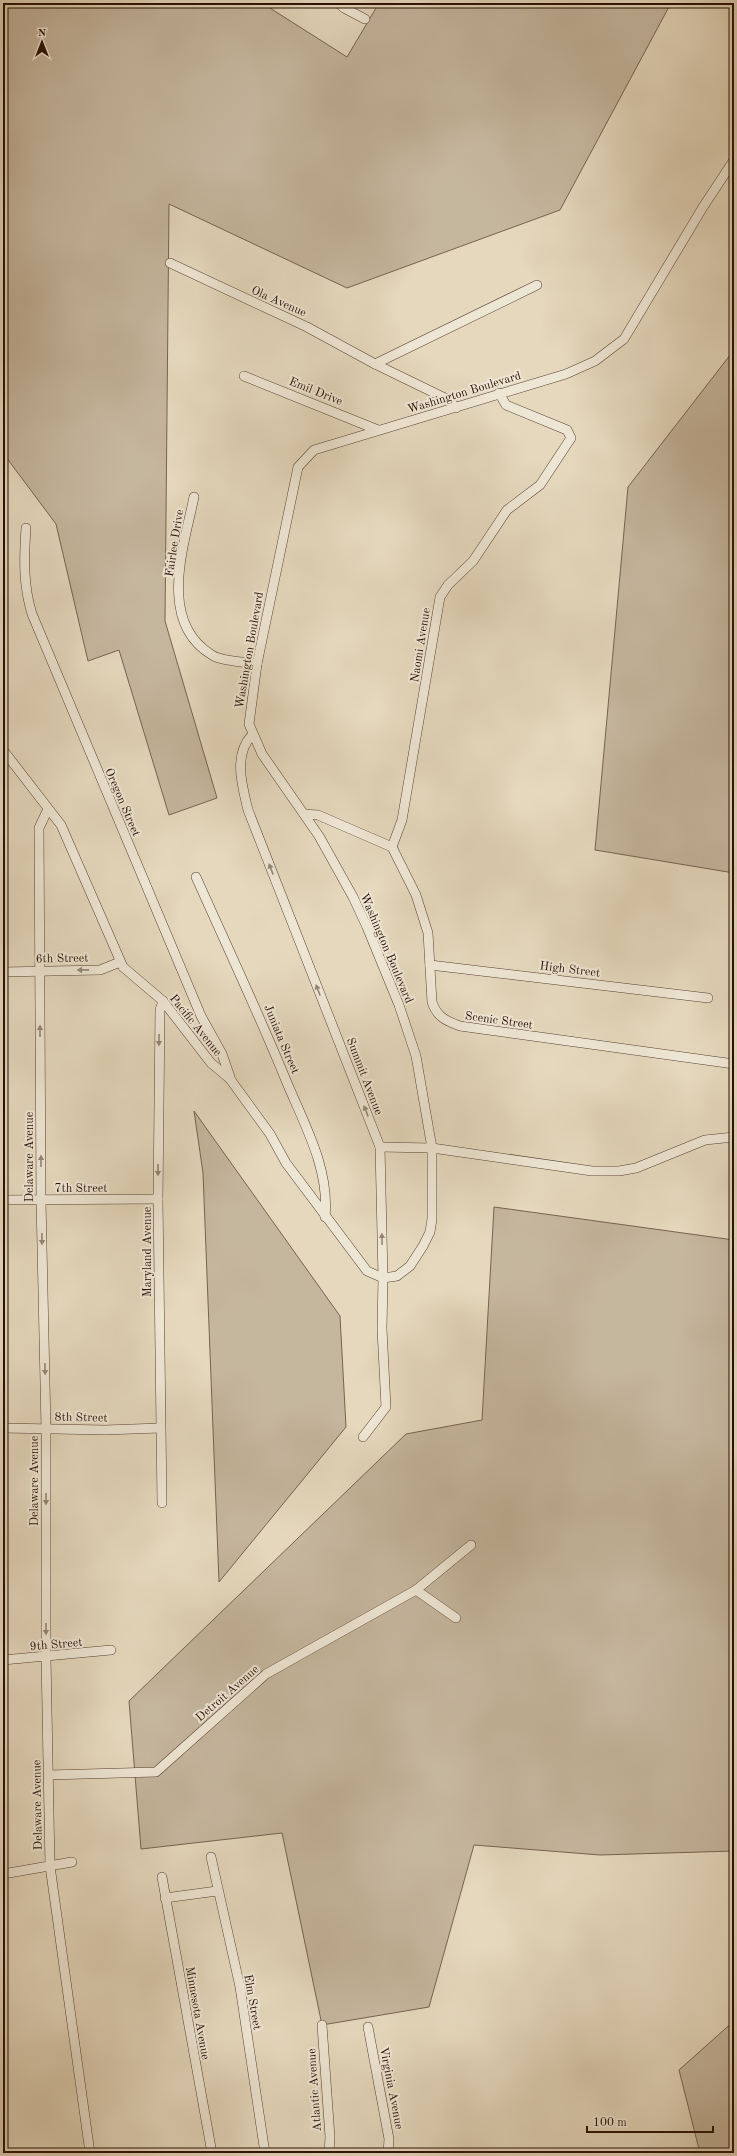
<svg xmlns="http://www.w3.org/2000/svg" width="737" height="2156" viewBox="0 0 737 2156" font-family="'Old Standard TT',serif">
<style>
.green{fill:#c5b69e;stroke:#776251}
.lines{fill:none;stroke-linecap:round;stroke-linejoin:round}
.minor-casing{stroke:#584032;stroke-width:10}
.minor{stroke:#eee6d4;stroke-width:9}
.oneway{fill:#958576}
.labels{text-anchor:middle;stroke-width:4;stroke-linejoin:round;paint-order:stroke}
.street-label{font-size:12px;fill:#290e04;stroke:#eee6d4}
</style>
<rect width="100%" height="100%" fill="#e5d8bd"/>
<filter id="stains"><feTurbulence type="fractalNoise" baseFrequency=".005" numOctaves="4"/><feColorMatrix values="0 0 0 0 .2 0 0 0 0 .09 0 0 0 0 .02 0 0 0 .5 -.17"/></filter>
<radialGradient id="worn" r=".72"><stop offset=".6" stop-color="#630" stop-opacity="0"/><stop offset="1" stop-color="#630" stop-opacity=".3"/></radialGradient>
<!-- green -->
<g class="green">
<polygon points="3,3 262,3 347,57 379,3 671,3 560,210 347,288 169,204 165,621 217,798 169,815 119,650 88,661 56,524 3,453"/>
<polygon points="734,350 734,873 595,850 628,487"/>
<polygon points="194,1111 340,1316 346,1427 219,1582 203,1173"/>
<polygon points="494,1207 734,1240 734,1851 600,1855 474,1845 429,2007 322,2025 282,1833 141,1849 129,1701 406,1434 482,1420"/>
<polygon points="734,2021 734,2153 700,2153 679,2070"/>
</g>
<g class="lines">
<defs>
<g id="minor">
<polyline points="338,3 344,8 365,19"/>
<polyline points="170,263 307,327 375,364 449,400 456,408"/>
<polyline points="375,364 537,285"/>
<polyline points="244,376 378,430"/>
<path d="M194 497C184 546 157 622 212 655 220 661 246 662 257 664"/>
<path d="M26 528C24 558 23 585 32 614L201 1016 222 1054 230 1077"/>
<path d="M252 735C233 755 242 785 248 810L380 1147 383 1278 382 1329 386 1407 363 1437"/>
<polyline points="3,750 61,825 123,967 163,1001 211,1063 230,1079 270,1134 286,1163 367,1271 383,1278 397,1276 410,1266 423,1246 430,1232 432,1219 432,1148 416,1056 399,1005 367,927 353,897 319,836 262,754 249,724 257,664 298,467 314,450 566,374 595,361 624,339 703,207 734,160"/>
<polyline points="48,809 39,828 41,1200 46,1429 46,1657 50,1866 90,2153"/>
<path d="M304 814 318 815 392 847 416 895 428 933 432 1002C437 1017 446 1021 460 1026L734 1064"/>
<polyline points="392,847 402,820 440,597 448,585 473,561 507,510 540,485 571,438 567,430 506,405 499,393"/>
<path d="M196 877C226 944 257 1010 285 1078 303 1122 330 1168 325 1217"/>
<polyline points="430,965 708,998"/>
<polyline points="3,972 100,970 120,962"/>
<polyline points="380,1147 432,1148 592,1171 619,1171 636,1168 705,1140 734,1137"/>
<polyline points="3,1200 158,1199"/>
<polyline points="3,1428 105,1430 160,1428"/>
<polyline points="162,1503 158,1199 160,1010 163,1001"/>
<polyline points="416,1590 456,1618"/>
<polyline points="3,1660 111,1650"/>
<polyline points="49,1775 156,1772 266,1674 416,1590 471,1545"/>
<polyline points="211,1857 240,1987 265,2153"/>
<polyline points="3,1874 72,1862"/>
<polyline points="162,1877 212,2153"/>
<polyline points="165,1898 217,1891"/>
<polyline points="322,2025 330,2137 329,2153"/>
<polyline points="368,2027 389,2139 388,2153"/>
</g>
</defs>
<!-- minor casing -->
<use href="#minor" class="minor-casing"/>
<!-- minor -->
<use href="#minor" class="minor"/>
</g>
<!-- one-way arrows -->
<defs><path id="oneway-solid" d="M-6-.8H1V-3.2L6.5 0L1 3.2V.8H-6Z"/></defs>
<g class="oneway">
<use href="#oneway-solid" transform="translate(271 869) rotate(-111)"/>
<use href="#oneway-solid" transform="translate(83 970) rotate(179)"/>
<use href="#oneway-solid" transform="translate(318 990) rotate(-111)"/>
<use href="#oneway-solid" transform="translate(40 1031) rotate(-90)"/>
<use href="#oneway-solid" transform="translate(159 1040) rotate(91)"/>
<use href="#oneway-solid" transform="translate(366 1111) rotate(-111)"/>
<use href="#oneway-solid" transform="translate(41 1161) rotate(-90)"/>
<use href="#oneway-solid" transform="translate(158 1170) rotate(90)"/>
<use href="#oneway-solid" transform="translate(42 1239) rotate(89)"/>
<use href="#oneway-solid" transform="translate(382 1239) rotate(-91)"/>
<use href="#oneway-solid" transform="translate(45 1369) rotate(89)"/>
<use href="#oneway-solid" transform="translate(46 1499) rotate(90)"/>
<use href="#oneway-solid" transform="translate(46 1629) rotate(90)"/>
</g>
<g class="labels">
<!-- street labels -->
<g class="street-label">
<text transform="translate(279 301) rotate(24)" y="4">Ola Avenue</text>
<text transform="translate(316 391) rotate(22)" y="4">Emil Drive</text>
<text transform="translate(464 392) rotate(-17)" y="4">Washington Boulevard</text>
<text transform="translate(174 543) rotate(-81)" y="4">Fairlee Drive</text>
<text transform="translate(420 645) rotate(-81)" y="4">Naomi Avenue</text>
<text transform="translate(249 650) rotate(-80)" y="4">Washington Boulevard</text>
<text transform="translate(123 802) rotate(67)" y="4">Oregon Street</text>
<text transform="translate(387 948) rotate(67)" y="4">Washington Boulevard</text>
<text transform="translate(62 958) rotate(-1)" y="4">6th Street</text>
<text transform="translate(570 969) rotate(7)" y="4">High Street</text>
<text transform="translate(499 1020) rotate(8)" y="4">Scenic Street</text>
<text transform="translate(196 1025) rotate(51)" y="4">Pacific Avenue</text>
<text transform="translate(282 1039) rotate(67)" y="4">Juniata Street</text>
<text transform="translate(365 1076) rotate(69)" y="4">Summit Avenue</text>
<text transform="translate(29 1157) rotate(-90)" y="4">Delaware Avenue</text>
<text x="81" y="1192">7th Street</text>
<text transform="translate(147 1252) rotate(-90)" y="4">Maryland Avenue</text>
<text transform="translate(81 1417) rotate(1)" y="4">8th Street</text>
<text transform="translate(34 1481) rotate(-90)" y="4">Delaware Avenue</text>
<text transform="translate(56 1644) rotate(-5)" y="4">9th Street</text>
<text transform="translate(227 1693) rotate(-41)" y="4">Detroit Avenue</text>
<text transform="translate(37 1805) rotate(-91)" y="4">Delaware Avenue</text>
<text transform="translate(253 2002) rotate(80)" y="4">Elm Street</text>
<text transform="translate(198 2013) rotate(80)" y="4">Minnesota Avenue</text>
<text transform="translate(392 2088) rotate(79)" y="4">Virginia Avenue</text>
<text transform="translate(314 2090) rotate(-94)" y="4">Atlantic Avenue</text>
</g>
</g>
<!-- margin -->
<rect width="737" height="2156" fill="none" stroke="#e5d8bd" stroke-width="16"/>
<rect x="4" y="4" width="729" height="2148" fill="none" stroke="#290e04" stroke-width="2"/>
<rect x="8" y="8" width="721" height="2140" fill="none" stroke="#290e04"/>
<!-- north arrow -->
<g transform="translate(42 42)" stroke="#eee6d4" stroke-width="3" paint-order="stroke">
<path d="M0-3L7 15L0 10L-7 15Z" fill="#290e04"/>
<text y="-6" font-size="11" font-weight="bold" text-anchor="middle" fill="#290e04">N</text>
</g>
<!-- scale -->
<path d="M587 2126v6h126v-6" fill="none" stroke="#290e04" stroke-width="2"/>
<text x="593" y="2126" font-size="12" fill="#290e04" stroke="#eee6d4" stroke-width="3" paint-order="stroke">100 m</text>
<rect width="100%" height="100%" filter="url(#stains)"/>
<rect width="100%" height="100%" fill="url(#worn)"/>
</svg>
